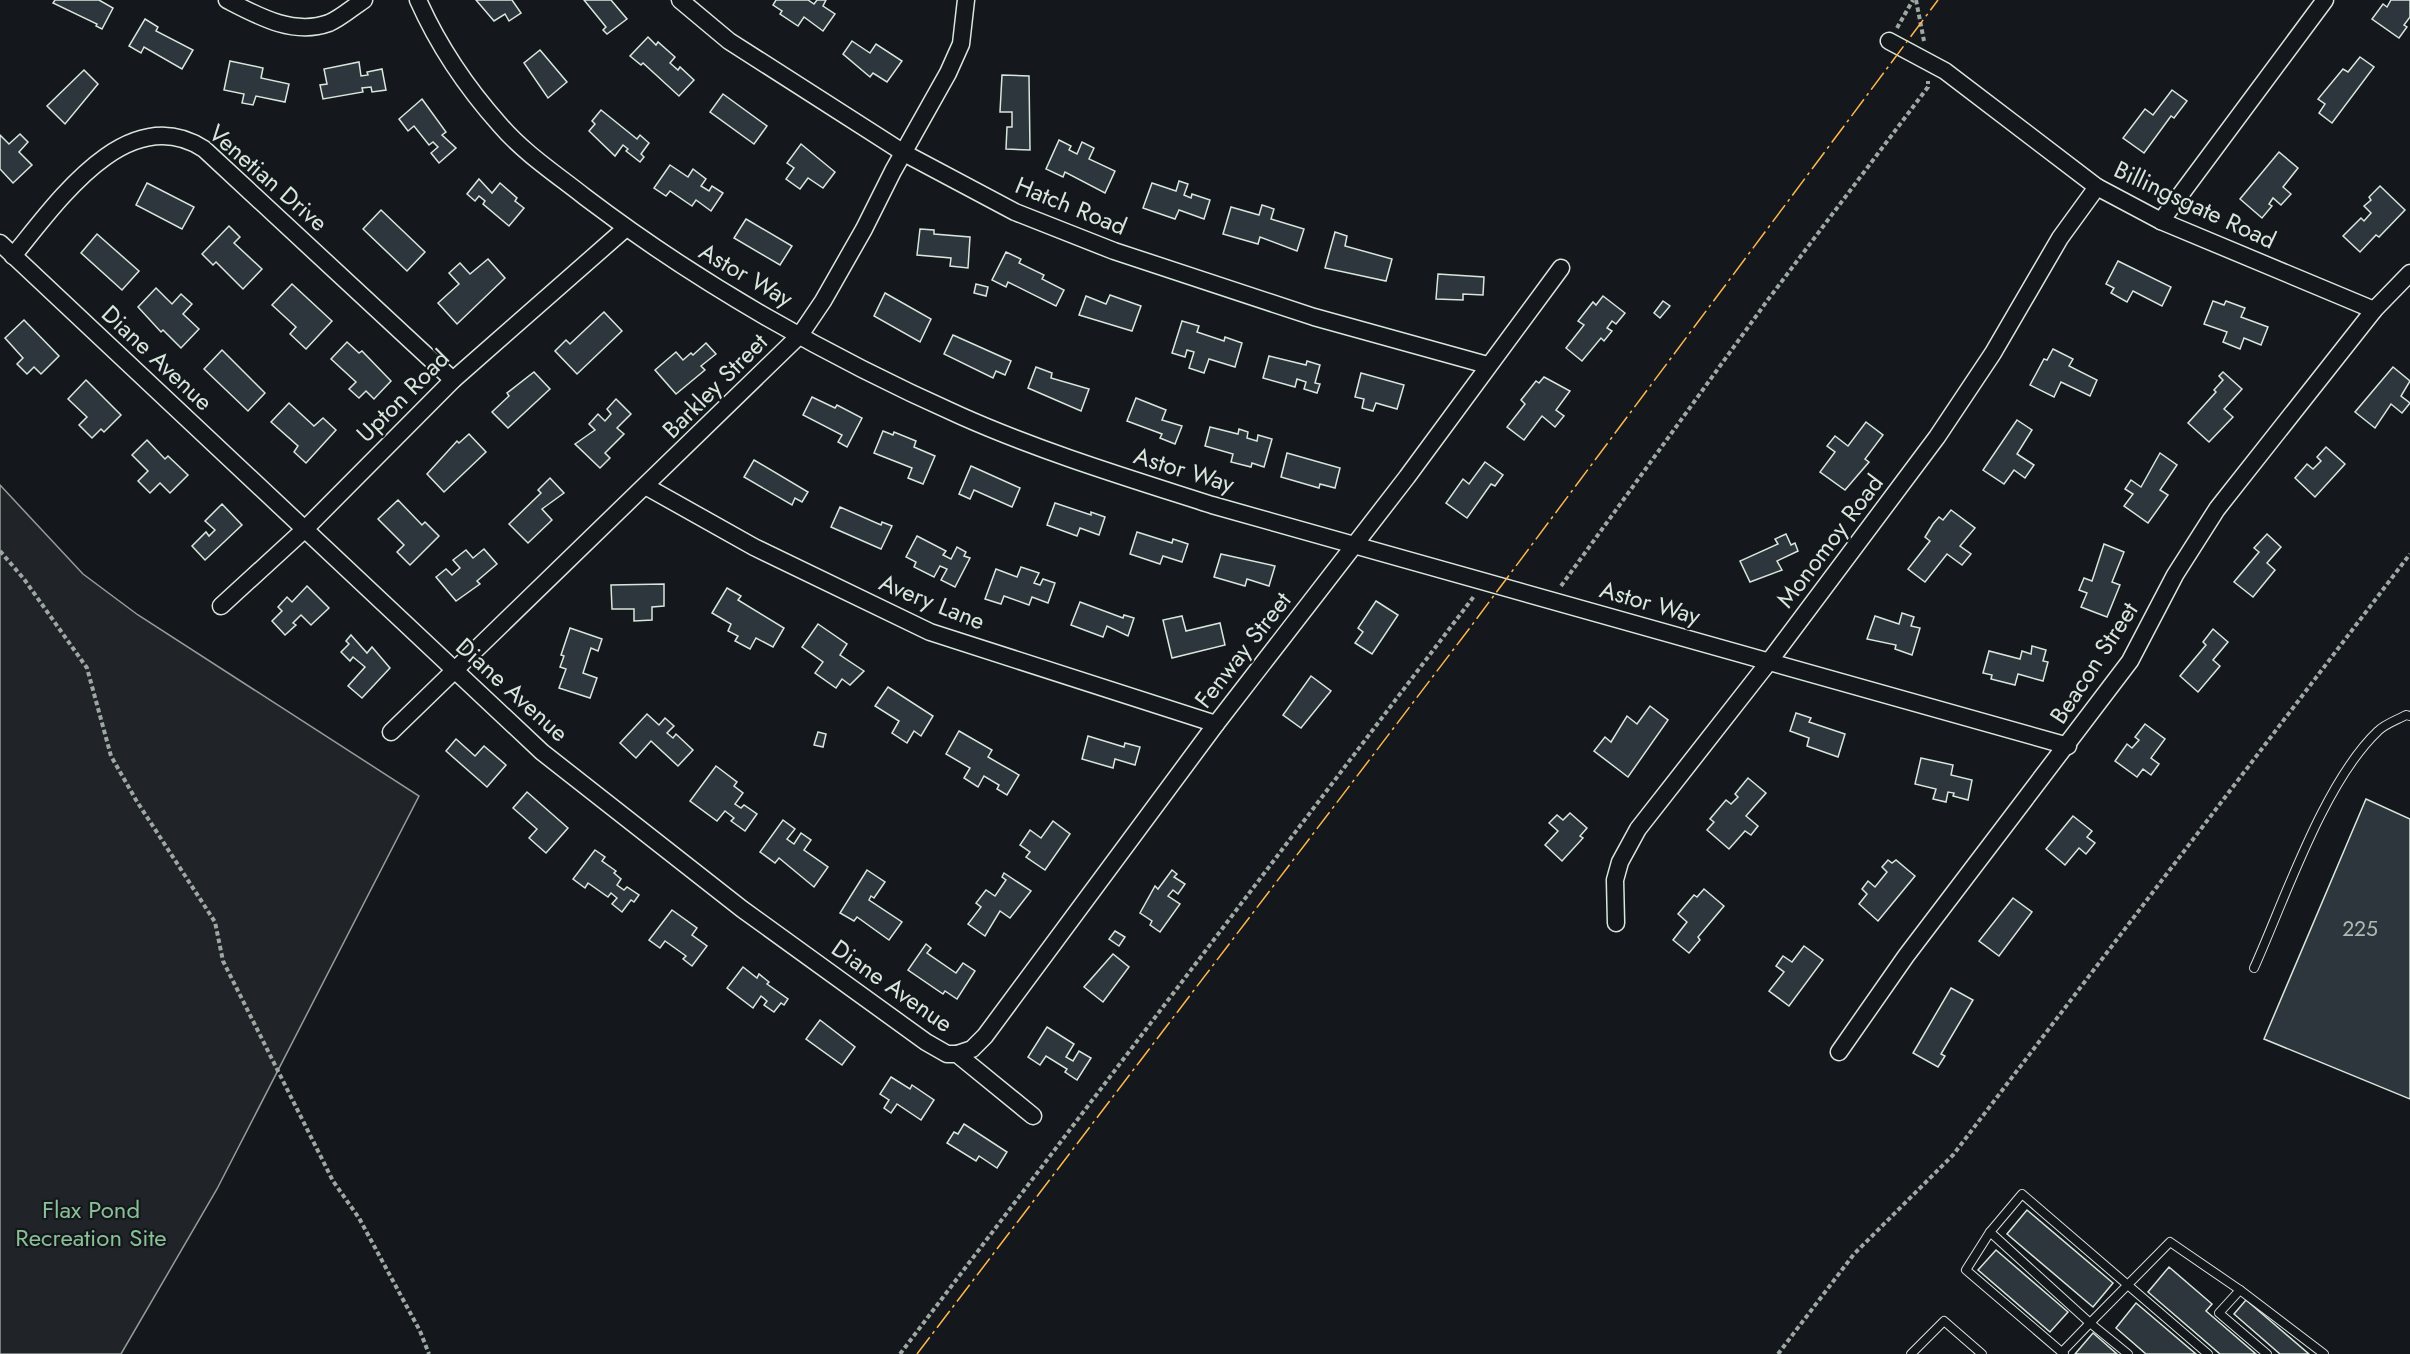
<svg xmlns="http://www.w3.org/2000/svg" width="2410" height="1354" viewBox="0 0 2410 1354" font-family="Jost,sans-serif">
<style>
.green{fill:#202428;stroke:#939e99;stroke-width:1.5}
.building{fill:#2c363c;stroke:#d8e6dc;stroke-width:1.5}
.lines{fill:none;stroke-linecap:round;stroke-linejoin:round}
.service-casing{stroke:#d8e6dc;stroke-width:10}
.minor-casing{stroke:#d8e6dc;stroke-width:19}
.path{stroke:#9da8a2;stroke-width:4;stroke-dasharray:4.5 3;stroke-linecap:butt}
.service{stroke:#14181c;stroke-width:8}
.minor{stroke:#14181c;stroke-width:16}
.power{stroke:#ffb74d;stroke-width:1.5;stroke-dasharray:21 4.5 3 4.5;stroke-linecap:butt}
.labels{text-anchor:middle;stroke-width:4.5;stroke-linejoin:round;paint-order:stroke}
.number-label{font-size:21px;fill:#adbab4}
.street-label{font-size:24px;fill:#d8e6dc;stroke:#14181c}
.park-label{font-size:24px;fill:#8ac095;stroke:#14181c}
</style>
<rect width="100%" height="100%" fill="#14181c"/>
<!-- green -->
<polygon class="green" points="0,485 83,574 138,615 419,796 217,1189 121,1354 0,1354"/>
<!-- building -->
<g class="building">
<polygon points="55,0 99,0 113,8 102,29 96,26 97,24 53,3"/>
<polygon points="476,0 512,0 521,13 509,21 505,14 494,21"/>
<polygon points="584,0 611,0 627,19 607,34 603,30 606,27"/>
<polygon points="776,0 808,0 814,4 817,0 826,0 823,6 835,14 823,31 804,17 798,26 780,14 782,11 773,5"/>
<polygon points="2391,0 2410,0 2410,17 2404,25 2407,27 2399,38 2372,19 2383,4 2387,7"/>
<polygon points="145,19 158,27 156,31 193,50 182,69 144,47 141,53 129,46"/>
<polygon points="648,37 656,45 658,42 675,57 670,63 678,70 680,67 694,80 679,96 643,63 641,65 630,56"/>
<polygon points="852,41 870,53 876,44 902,61 887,82 873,73 870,77 843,54"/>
<polygon points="540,50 567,82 548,98 524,63"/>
<polygon points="2360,57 2374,67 2332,123 2319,113 2325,104 2318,99 2343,69 2348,72"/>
<polygon points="230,61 263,68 261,78 289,84 285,102 256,96 253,105 242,103 244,94 224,90"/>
<polygon points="359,62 361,76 368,75 367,72 382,69 386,90 372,92 371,87 362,88 363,92 323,99 320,85 327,84 324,69"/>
<polygon points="84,70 98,84 65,124 47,106"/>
<polygon points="1002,75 1029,76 1030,150 1006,149 1007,127 1012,127 1012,112 1000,112"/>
<polygon points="2172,90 2187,101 2174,118 2171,116 2144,153 2123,138 2145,109 2153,115"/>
<polygon points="723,94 767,126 754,144 710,112"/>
<polygon points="422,99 446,132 442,135 456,148 439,163 431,153 438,147 433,142 429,145 414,126 408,131 399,119"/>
<polygon points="601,110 637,139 640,135 649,143 641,154 644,157 640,162 626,151 628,149 623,145 615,156 589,131 595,124 592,121"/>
<polygon points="20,134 28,142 19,152 32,165 13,183 0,169 0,135 9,144"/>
<polygon points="1059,140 1071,146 1069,150 1077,154 1082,142 1094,148 1089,159 1115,171 1105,193 1065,172 1063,177 1046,169"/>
<polygon points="801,144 835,172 823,188 808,178 800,189 786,179 794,168 787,163"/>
<polygon points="2279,152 2298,168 2283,187 2291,194 2281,205 2273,198 2269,204 2272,206 2262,218 2240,199"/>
<polygon points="670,165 688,177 693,169 706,179 701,186 709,191 712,186 723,193 711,211 696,200 692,206 670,191 666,196 654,188"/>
<polygon points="479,179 492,193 500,183 517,198 515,201 524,208 509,226 483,204 485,201 479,196 475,201 467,194"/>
<polygon points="1179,181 1188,184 1184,195 1191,198 1192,194 1210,200 1204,219 1179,210 1175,219 1143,208 1152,183 1176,191"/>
<polygon points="147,183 194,207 182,229 136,205"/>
<polygon points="2380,186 2405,210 2379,237 2376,235 2360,252 2343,236 2361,218 2364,221 2371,213 2364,206 2371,200 2369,197"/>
<polygon points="1262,205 1274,209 1271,219 1304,229 1297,251 1260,237 1258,244 1223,234 1231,207 1259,215"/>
<polygon points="381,210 425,252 407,271 363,229"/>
<polygon points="746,219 792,246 780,265 734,238"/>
<polygon points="229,226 240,237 234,243 262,269 243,289 216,262 213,265 202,254"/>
<polygon points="920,229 934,230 934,234 970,237 968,268 950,266 951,258 917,255"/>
<polygon points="1335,232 1347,236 1345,246 1392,259 1386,281 1325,268"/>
<polygon points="97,234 139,271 122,290 81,253"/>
<polygon points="1006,252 1021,259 1019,263 1044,275 1042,279 1064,290 1056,306 1008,282 1006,287 992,280"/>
<polygon points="488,259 505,278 457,324 438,303 459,284 449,273 460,263 470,274"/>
<polygon points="2118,261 2171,287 2162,306 2133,291 2127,302 2111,293 2114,288 2106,284"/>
<polygon points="1438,274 1484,277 1483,295 1463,294 1463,300 1436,299"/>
<polygon points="292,284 332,321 306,349 290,334 296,327 272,305"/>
<polygon points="976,284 988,287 986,296 974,293"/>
<polygon points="156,288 172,304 181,294 192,304 183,314 199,329 181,348 163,330 161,332 138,307"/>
<polygon points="885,293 931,319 920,342 874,316"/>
<polygon points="1110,295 1141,306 1132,331 1079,315 1086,296 1106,304"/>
<polygon points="1603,296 1625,313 1616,324 1612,321 1607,328 1612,331 1604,341 1601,338 1582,361 1566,348 1584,325 1578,321 1593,302 1596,305"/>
<polygon points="1663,301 1670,306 1660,318 1654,313"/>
<polygon points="2213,301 2224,305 2226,301 2245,308 2241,317 2268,327 2261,345 2244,338 2240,349 2223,342 2227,332 2204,324"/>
<polygon points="604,312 622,331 577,374 555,351 566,340 570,344"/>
<polygon points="24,320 59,356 41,374 34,367 27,374 17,364 23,358 5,338"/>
<polygon points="1182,321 1199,326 1197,332 1224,341 1225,337 1242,343 1235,367 1209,359 1204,373 1189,368 1194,352 1187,350 1185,357 1172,353"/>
<polygon points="953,335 1011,361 1005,375 996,371 993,378 944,354"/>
<polygon points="347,342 359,353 362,351 391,381 374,399 366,391 359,398 349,389 356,382 331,359"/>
<polygon points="706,343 716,354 701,366 705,370 676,394 655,370 676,352 683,360 691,353 693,355"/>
<polygon points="2053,349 2073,359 2069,366 2097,380 2090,396 2061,382 2054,397 2030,385 2044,359 2047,360"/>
<polygon points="222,350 265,393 248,411 204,369"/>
<polygon points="1269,356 1306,365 1307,361 1320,365 1315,383 1320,384 1317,393 1304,389 1306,382 1297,379 1295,387 1263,378"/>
<polygon points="1036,367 1052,373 1051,378 1089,389 1081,411 1028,388"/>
<polygon points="2393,367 2410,381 2401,396 2410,403 2402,413 2391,404 2375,428 2355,412"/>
<polygon points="534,372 550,389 508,428 492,412 509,396 507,393"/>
<polygon points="2223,372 2242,389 2224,409 2233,417 2209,442 2188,423 2216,392 2214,390 2223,380 2219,376"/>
<polygon points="1361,373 1404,385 1397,409 1376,403 1373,411 1362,408 1364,399 1355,397"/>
<polygon points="1544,377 1570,391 1556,410 1564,416 1555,427 1542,416 1524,440 1507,427 1525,404 1521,400 1536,381 1539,383"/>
<polygon points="86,380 121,415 104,432 101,429 92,438 79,425 87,417 68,399"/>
<polygon points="812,397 835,408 837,405 862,418 847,447 838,442 842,435 803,415"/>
<polygon points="1136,398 1166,410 1162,420 1182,426 1175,444 1160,438 1162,434 1127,421"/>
<polygon points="616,399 631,414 617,428 624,434 605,453 610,458 600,468 575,444 595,430 589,424 598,414 605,421 611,414 607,409"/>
<polygon points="289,403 314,426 323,418 336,430 306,463 294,452 298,446 271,422"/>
<polygon points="2017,420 2032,430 2017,454 2034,465 2025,478 2014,470 2004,484 1983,470"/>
<polygon points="1866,422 1883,435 1865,459 1869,462 1845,490 1820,472 1835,452 1827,446 1835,436 1848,446"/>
<polygon points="1210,427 1238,434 1239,429 1248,432 1247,438 1257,441 1258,435 1272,439 1264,467 1252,463 1251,467 1231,462 1233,454 1205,446"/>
<polygon points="883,431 893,435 894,432 916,441 914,447 935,456 923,484 908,478 912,468 874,453"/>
<polygon points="469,434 486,452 444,492 427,474 457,441 459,443"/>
<polygon points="147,440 165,459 168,456 188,475 170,493 160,483 150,493 138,481 148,471 132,455"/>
<polygon points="2326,447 2345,464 2315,497 2295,478 2307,464 2313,469 2321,461 2317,457"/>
<polygon points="1287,453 1340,468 1335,488 1320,484 1319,488 1281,477"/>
<polygon points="2160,453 2177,465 2160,490 2168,495 2148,523 2124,506 2133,494 2125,489 2131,480 2141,487"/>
<polygon points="754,460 808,492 802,502 795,498 792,505 744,477"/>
<polygon points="1485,462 1503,475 1495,486 1491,484 1467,518 1446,503 1463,479 1469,484"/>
<polygon points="971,466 1020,488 1012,507 974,490 970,499 959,494"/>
<polygon points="550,478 564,493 542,509 552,520 528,543 509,524 541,493 538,490"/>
<polygon points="398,500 422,525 425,522 439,536 410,565 397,552 404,545 378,519"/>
<polygon points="1055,503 1091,515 1091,512 1105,517 1099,535 1080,528 1077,536 1047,525"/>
<polygon points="222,504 242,525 205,560 192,546 206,532 209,536 215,530 205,521"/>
<polygon points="840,507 881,525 882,522 892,526 881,549 831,527"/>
<polygon points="1951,510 1975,528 1960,546 1971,554 1962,565 1947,554 1925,582 1908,569 1930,541 1925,537 1933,524 1939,517 1943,520"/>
<polygon points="1137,532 1172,543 1173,539 1188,544 1182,562 1163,556 1160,564 1130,554"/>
<polygon points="1786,534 1791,545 1795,543 1798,551 1777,561 1782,570 1750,582 1740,561 1778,544 1775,539"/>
<polygon points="2267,534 2281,547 2267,563 2275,570 2253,597 2234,582 2259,552 2254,548"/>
<polygon points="917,536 946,551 943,555 951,559 957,547 966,552 964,556 970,558 955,587 941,580 947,569 940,566 934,577 914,567 916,562 906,557"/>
<polygon points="2104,544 2124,552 2112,582 2120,585 2107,617 2081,607 2087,593 2079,590 2084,578 2092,581"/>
<polygon points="484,549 497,564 477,581 480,584 456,601 436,577 446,569 452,575 460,568 453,560 466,550 473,558"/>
<polygon points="1221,554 1275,566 1269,586 1247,579 1245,586 1214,577"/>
<polygon points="1021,567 1039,573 1034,583 1040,585 1043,579 1055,583 1048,603 1032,597 1029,605 1004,596 1001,604 985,599 996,569 1017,577"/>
<polygon points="664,584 664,606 652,607 652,620 634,621 634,609 612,609 611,585"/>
<polygon points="307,586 329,608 311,625 301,615 293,623 296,625 285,635 272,621 282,611 278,607 287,597 292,602"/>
<polygon points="727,588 741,596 738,600 784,628 773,647 756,638 750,649 735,641 738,636 728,631 731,624 712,613"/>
<polygon points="1376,601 1398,615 1372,654 1355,643 1363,632 1358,628"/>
<polygon points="1080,602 1123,618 1124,615 1134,618 1128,636 1107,626 1103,637 1071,625"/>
<polygon points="1902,613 1914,617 1911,626 1920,628 1912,655 1895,649 1896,645 1867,639 1875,616 1899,624"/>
<polygon points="1182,616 1186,631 1220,623 1225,645 1172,658 1163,620"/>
<polygon points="818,624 847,644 840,655 864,671 850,685 842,679 836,688 815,673 823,662 802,647"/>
<polygon points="570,628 602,639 598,651 591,648 583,673 597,678 590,698 559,688 566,669 560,667 564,656 561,655"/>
<polygon points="2213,629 2228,642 2213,660 2220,666 2198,692 2180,676 2206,645 2203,642"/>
<polygon points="351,635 367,653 372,647 390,668 362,698 348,686 365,667 353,657 350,661 341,652 349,644 346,641"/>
<polygon points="2032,646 2046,650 2043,661 2048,662 2043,681 2018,674 2015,685 1991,679 1992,675 1983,673 1989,651 2020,659 2022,651 2031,654"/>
<polygon points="1311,676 1331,691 1301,728 1283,715"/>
<polygon points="888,687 933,716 921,736 914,731 907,743 892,733 899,721 875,706"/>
<polygon points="1650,706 1668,720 1628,777 1594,751 1605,737 1611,742 1627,716 1637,724"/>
<polygon points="1796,713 1811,718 1809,722 1845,734 1838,757 1807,746 1809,738 1790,731"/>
<polygon points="647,714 659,725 665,718 674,726 667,733 673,738 676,734 693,750 678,766 651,741 636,758 620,743"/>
<polygon points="2145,724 2165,739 2151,758 2159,764 2151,775 2143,769 2137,777 2115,761 2127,744 2132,748 2139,740 2135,737"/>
<polygon points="959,731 992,750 988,757 1019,775 1007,795 997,789 999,785 984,776 978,787 964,778 970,768 946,754"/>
<polygon points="818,732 826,734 823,747 814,745"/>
<polygon points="1088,736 1124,747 1125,743 1140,747 1135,765 1115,759 1113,768 1082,759"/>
<polygon points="456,739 475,756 484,746 506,765 487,787 446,751"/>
<polygon points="1921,758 1953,765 1951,775 1972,780 1968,800 1953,796 1954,793 1948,792 1946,802 1933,799 1936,789 1915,784"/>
<polygon points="716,766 737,782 734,786 743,793 735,804 741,808 744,805 757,814 745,831 731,821 734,818 725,811 717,821 690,801"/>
<polygon points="1748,778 1766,793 1746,816 1758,826 1751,835 1745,831 1729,849 1707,830 1714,822 1710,819 1726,800 1731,804 1738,797 1735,794"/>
<polygon points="527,792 568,828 546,853 529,838 537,829 513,808"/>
<polygon points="2366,799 2410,819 2410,1099 2264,1039"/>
<polygon points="1570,813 1587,828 1580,836 1583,838 1562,861 1545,845 1558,831 1549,823 1557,815 1563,820"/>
<polygon points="2073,816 2092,831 2087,837 2095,843 2086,854 2079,848 2065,865 2046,849"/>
<polygon points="783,820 795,829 787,839 794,844 801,833 811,840 804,850 828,867 814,887 779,858 775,863 760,852"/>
<polygon points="1053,821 1070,834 1045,870 1026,857 1030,852 1020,845 1030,830 1041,838"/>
<polygon points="595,850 605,857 602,861 616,871 614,873 621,879 617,885 624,890 627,887 639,895 634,902 631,900 622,912 612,904 617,898 611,893 608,897 588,883 585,888 573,879"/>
<polygon points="1888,860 1892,863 1896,860 1915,876 1878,921 1859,904 1867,894 1862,889 1868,881 1875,887 1887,872 1882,867"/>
<polygon points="867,870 885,882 874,898 871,896 869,900 902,922 889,940 857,917 854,921 840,913"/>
<polygon points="1172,870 1177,874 1174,877 1185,884 1178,894 1173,890 1168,896 1180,904 1160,932 1150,925 1152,921 1140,913 1155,886 1158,889"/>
<polygon points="1004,873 1031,891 1010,918 1000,911 985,936 968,924 981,907 976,903 986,890 995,896 1006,880 1002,877"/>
<polygon points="1704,889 1724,906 1698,937 1700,940 1689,953 1673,940 1687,922 1678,914 1694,895 1697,897"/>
<polygon points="2013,898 2032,912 1999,956 1979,941"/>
<polygon points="672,910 697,928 692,935 707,946 692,966 683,959 686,956 665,941 660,948 649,940"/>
<polygon points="1115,931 1125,937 1119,946 1109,939"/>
<polygon points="926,944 931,948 927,953 956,973 963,963 975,971 957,999 945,991 943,994 908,970"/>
<polygon points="1804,946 1823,960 1789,1006 1769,991 1784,972 1776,966 1783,956 1792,962"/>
<polygon points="1113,954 1129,967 1103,1002 1084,987"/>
<polygon points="743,967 757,978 759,974 769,982 767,984 788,999 784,1005 781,1003 774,1012 764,1005 767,1001 761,996 753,1008 727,988"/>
<polygon points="1951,988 1973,1000 1941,1054 1945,1056 1938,1067 1913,1053"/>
<polygon points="820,1020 855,1047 842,1065 806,1039"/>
<polygon points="1047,1027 1074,1044 1066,1057 1073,1061 1079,1051 1091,1058 1077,1080 1065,1072 1067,1069 1046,1056 1040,1065 1028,1057"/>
<polygon points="891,1077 910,1089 912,1085 934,1100 921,1120 897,1104 891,1113 884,1108 889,1100 880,1094"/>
<polygon points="964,1124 1007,1152 997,1168 979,1156 976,1161 947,1143 954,1132 958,1134"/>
<polygon points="2027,1210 2113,1283 2093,1307 2007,1234"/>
<polygon points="1996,1250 2068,1312 2050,1332 1978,1270"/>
<polygon points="2169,1267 2212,1304 2206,1311 2256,1354 2220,1354 2148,1292"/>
<polygon points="2246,1300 2309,1354 2280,1354 2234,1314"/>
<polygon points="2136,1303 2196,1354 2146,1354 2116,1328"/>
<polygon points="2093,1333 2117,1354 2075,1354"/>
</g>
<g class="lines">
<defs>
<g id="service">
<path d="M2254 968C2285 899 2324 782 2378 731 2385 724 2397 720 2406 715L2410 716"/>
<polyline points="1990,1232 1966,1270 2064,1354"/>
<polyline points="2240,1290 2219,1313 2267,1354"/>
<polyline points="2062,1352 2090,1323 2128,1354"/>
<polyline points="1911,1354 1944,1321 1982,1354"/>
<polyline points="2208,1354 2022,1194 1990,1232 2090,1323 2170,1242 2240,1290 2324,1354"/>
</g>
<g id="minor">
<path d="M227 0C258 16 293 36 329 23 341 18 353 7 364 0"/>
<path d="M418 0C438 45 467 88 500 125 524 153 556 174 585 197 698 283 830 358 961 416 1042 452 1128 478 1212 505L2068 746"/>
<polyline points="680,0 729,41 904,153 1015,212 1114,251 1314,317 1487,365"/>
<polyline points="1889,41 1945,71 2097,187 2161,221 2374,310"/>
<polyline points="2161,221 2325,0"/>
<polyline points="0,243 542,752 742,909 926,1042 947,1054 957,1054 1033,1116"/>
<path d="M13 256C56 204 127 99 204 149L453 380"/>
<polyline points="647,487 754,547 930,632 1216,724"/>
<polyline points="221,606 304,530 453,380 626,228"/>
<polyline points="391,732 800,335 823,301 864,229 893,171 948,73 961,44 966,0"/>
<polyline points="1616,923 1615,880 1620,862 1638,829 1768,663 1937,437 1993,353 2060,238 2097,187"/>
<polyline points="1839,1052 1906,956 2130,661 2175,575 2217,509 2374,310 2410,273"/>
<polyline points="957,1054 972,1049 985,1036 1216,724 1407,477 1561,268"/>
</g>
</defs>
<!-- service casing -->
<use href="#service" class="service-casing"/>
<!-- minor casing -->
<use href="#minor" class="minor-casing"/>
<!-- path -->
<g class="path">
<polyline points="1916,0 1924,41"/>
<polyline points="1897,28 1913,0"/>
<polyline points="0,551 24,579 87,668 111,756 136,800 215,922 223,961 333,1181 359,1218 420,1331 429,1354"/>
<polyline points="1561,586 1767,301 1928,87 1928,81"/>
<polyline points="900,1354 1475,595"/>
<polyline points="1778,1354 1854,1254 1953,1155 2410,554"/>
</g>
<!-- service -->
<use href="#service" class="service"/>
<!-- minor -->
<use href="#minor" class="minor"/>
<!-- power -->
<polyline class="power" points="917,1354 1469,629 1938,0"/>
</g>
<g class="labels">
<!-- number labels -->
<g class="number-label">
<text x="2360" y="936">225</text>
</g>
<!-- street labels -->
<g class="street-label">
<text transform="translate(268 178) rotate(41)" y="8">Venetian Drive</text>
<text transform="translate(2195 205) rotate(25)" y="8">Billingsgate Road</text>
<text transform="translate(1071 206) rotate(22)" y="8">Hatch Road</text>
<text transform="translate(746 275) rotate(30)" y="8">Astor Way</text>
<text transform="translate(157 358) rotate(43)" y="8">Diane Avenue</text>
<text transform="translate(715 386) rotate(-45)" y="8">Barkley Street</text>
<text transform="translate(403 396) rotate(-45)" y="8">Upton Road</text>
<text transform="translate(1184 470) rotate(17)" y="8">Astor Way</text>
<text transform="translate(1830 541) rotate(-53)" y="8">Monomoy Road</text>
<text transform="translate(932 602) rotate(22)" y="8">Avery Lane</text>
<text transform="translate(1650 603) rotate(16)" y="8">Astor Way</text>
<text transform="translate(1243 650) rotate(-52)" y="8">Fenway Street</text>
<text transform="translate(2094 663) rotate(-57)" y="8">Beacon Street</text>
<text transform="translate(512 690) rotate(42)" y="8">Diane Avenue</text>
<text transform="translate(892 986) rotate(35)" y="8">Diane Avenue</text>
</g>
<!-- park labels -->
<g class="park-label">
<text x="91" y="1218">Flax Pond<tspan x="91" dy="28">Recreation Site</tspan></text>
</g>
</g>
</svg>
